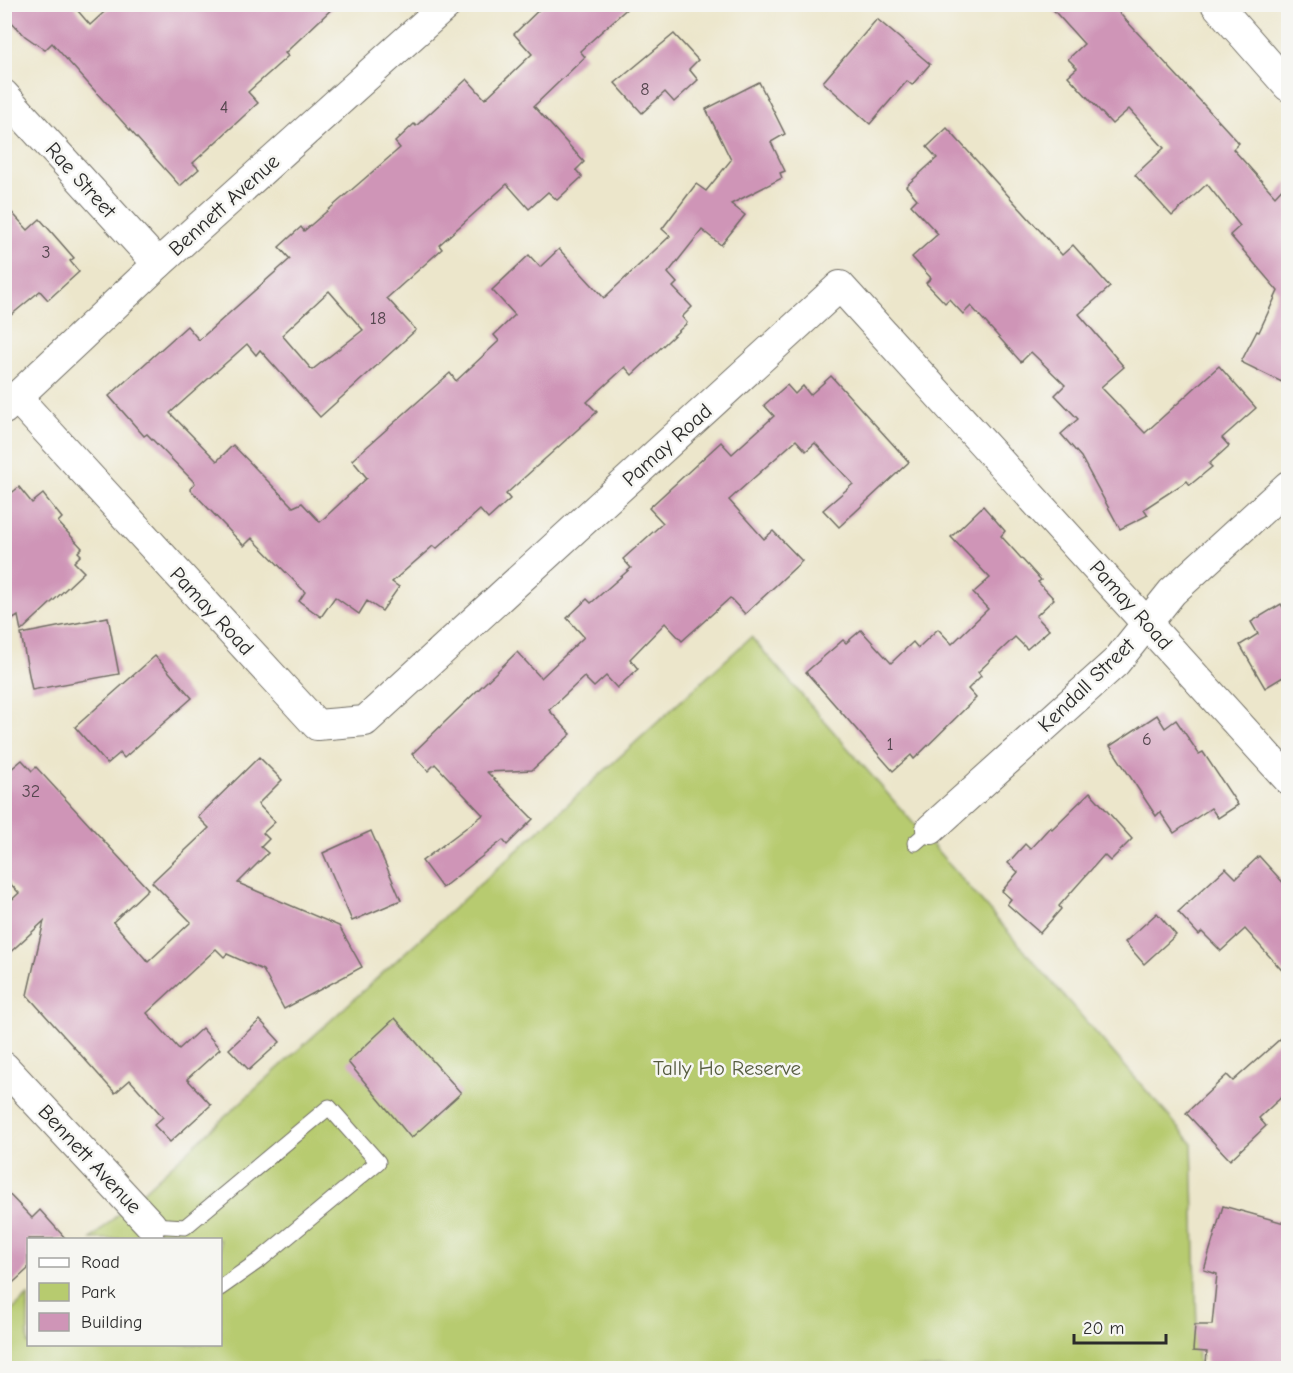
<svg xmlns="http://www.w3.org/2000/svg" width="1293" height="1373" viewBox="0 0 1293 1373" font-family="'Comic Neue',sans-serif">
<style>
.green{fill:#b7cb6f;stroke:#717b4d;stroke-width:1.5}
.building{fill:#cf95b7;fill-rule:evenodd}
.lines{fill:none;stroke-linecap:round;stroke-linejoin:round}
.lane-casing{stroke:#6f6c63;stroke-width:17}
.street-casing{stroke:#6f6c63;stroke-width:32}
.lane{stroke:#fff;stroke-width:15}
.street{stroke:#fff;stroke-width:30}
.labels{text-anchor:middle;stroke-width:5;stroke-linejoin:round;paint-order:stroke}
.number-label{font-size:18px;fill:#54464e}
.street-label{font-size:21px;fill:#2b2b2b;stroke:#f6f6f2}
.park-label{font-size:21px;fill:#555b3f;stroke:#f6f6f2}
</style>
<rect width="100%" height="100%" fill="#f6f6f2"/>
<filter id="ink" filterUnits="userSpaceOnUse"><feTurbulence type="fractalNoise" baseFrequency=".0167" numOctaves="2"/><feDisplacementMap in="SourceGraphic" scale="12" xChannelSelector="R" yChannelSelector="G"/><feConvolveMatrix kernelMatrix="1 2 1 2 8 2 1 2 1" color-interpolation-filters="sRGB"/></filter>
<filter id="wash" filterUnits="userSpaceOnUse"><feTurbulence type="fractalNoise" baseFrequency=".008" numOctaves="4" result="noise"/><feDisplacementMap in="SourceGraphic" scale="24" xChannelSelector="R" yChannelSelector="G"/><feGaussianBlur stdDeviation="1.35" result="paint"/><feColorMatrix in="noise" values="0 0 0 0 0 0 0 0 0 0 0 0 0 0 0 0 0 1.4 0 .05"/><feComposite in="paint" operator="in"/></filter>
<g filter="url(#wash)">
<rect width="100%" height="100%" fill="#ece6cb"/>
<!-- green -->
<polygon class="green" points="751,637 1192,1143 1198,1368 5,1368 4,1318 28,1296 28,1344 220,1344 220,1240 91,1239"/>
<g id="blocks">
<!-- building -->
<g class="building">
<polygon points="4,4 72,4 90,25 113,4 337,4 285,53 288,56 248,92 258,103 193,163 199,169 180,186 52,43 45,50 25,36 4,14"/>
<path d="M545 4H632L580 51 585 57 534 106 584 162 576 170 582 177 557 200 548 192 529 209 507 184 439 245 442 249 387 298 416 330 320 417 260 350 256 355 247 344 170 413 217 461 233 445 293 507 302 503 320 522 367 478 352 460 450 373 456 381 499 341 494 335 515 315 492 290 529 255 540 267 559 249 604 298 670 236 662 229 696 184 706 191 731 160 706 109 759 82 785 134 771 142 785 171 780 173 782 178 731 204 745 215 721 245 702 230 668 273 677 283 673 287 692 307 682 317 687 323 632 375 625 367 587 402 597 412 506 494 510 499 488 519 480 510 436 549 433 546 392 582 399 587 382 611 367 601 359 614 335 597 321 617 299 601 305 592 252 538 244 546 190 489 195 483 147 434 144 436 109 396 187 326 199 340 290 259 279 247 301 227 304 231 400 148 395 142 414 124 416 126 467 79 485 99 532 54 514 34ZM329 291 363 330 312 370 282 335Z"/>
<polygon points="1048,4 1111,4 1239,143 1233,149 1275,196 1288,182 1288,385 1241,362 1257,331 1259,332 1278,291 1230,235 1240,226 1207,184 1172,216 1135,175 1164,148 1129,109 1112,124 1068,76 1077,68 1068,59 1084,44"/>
<polygon points="877,19 930,64 912,85 907,81 870,124 823,82"/>
<polygon points="674,34 698,60 689,69 698,80 674,102 665,92 642,113 615,83"/>
<polygon points="947,128 1062,255 1073,245 1110,287 1079,314 1124,367 1101,387 1145,433 1219,366 1256,408 1222,438 1229,446 1209,464 1212,467 1190,485 1187,481 1144,509 1148,515 1120,529 1081,457 1061,434 1078,419 1055,395 1065,385 1031,352 1021,362 971,306 963,314 949,299 945,303 926,283 931,278 912,257 938,234 911,205 917,199 906,186 937,158 927,147"/>
<polygon points="4,204 28,230 40,219 74,258 70,261 79,272 48,300 40,291 4,321"/>
<polygon points="831,376 909,462 839,527 823,510 853,484 815,443 806,451 796,440 729,500 764,539 773,531 802,561 745,614 730,598 682,641 665,623 630,659 638,669 617,688 606,676 594,687 584,677 549,710 571,734 532,770 487,772 533,819 507,845 503,840 442,888 422,861 483,815 435,764 428,771 412,754 517,652 541,678 584,637 567,618 587,599 591,603 631,568 623,559 663,523 649,508 721,442 732,454 774,416 764,405 787,385 795,394 803,386 810,395"/>
<polygon points="19,487 32,503 43,494 62,518 58,522 82,548 78,552 81,555 74,562 84,572 21,631 18,616 4,625 4,499"/>
<polygon points="983,506 1005,531 1001,536 1041,580 1038,582 1054,599 1036,616 1049,630 1027,649 1015,637 978,672 981,676 968,689 976,698 914,759 911,755 893,771 806,672 843,640 846,643 861,630 891,663 913,642 918,648 938,629 952,644 988,609 973,593 990,578 951,537"/>
<polygon points="1281,604 1288,617 1288,674 1265,688 1240,645 1258,634 1251,622"/>
<polygon points="108,617 119,674 32,690 21,634"/>
<polygon points="155,656 192,698 124,758 120,753 107,764 75,727"/>
<polygon points="1157,715 1165,728 1176,720 1199,754 1203,752 1238,805 1218,818 1211,808 1174,833 1160,812 1156,816 1110,746"/>
<polygon points="259,757 282,780 258,804 275,822 263,833 269,839 261,847 268,853 238,883 339,926 362,967 284,1009 263,970 227,954 224,957 216,949 147,1013 179,1049 202,1028 220,1049 187,1079 211,1105 170,1142 154,1125 163,1117 130,1080 115,1093 27,995 44,921 4,958 4,907 19,893 4,877 4,775 22,760 32,771 36,767 148,889 113,922 148,962 191,922 152,882 209,828 198,817"/>
<polygon points="1090,792 1132,839 1110,861 1104,855 1059,906 1061,909 1040,933 1007,904 1011,899 1002,891 1018,872 1008,863 1025,844 1030,849 1050,827 1052,829"/>
<polygon points="371,831 401,900 352,921 323,853"/>
<polygon points="1259,856 1288,888 1288,977 1245,929 1221,951 1202,932 1199,935 1178,912 1226,868 1236,878"/>
<polygon points="1157,913 1176,935 1144,964 1125,942"/>
<polygon points="395,1018 461,1093 411,1138 348,1062"/>
<polygon points="260,1020 280,1042 249,1070 229,1049"/>
<polygon points="1288,1032 1288,1091 1259,1118 1266,1126 1230,1160 1186,1113 1227,1075 1233,1081"/>
<polygon points="4,1189 32,1218 40,1210 66,1239 28,1239 28,1269 4,1291"/>
<polygon points="1223,1206 1288,1224 1288,1368 1206,1364 1207,1352 1193,1351 1195,1325 1212,1325 1217,1274 1204,1270"/>
</g>
</g>
</g>
<g filter="url(#ink)">
<use href="#blocks" fill-opacity="0" stroke="#6f6c63" stroke-width="1.5"/>
<g class="lines">
<defs>
<g id="lane">
<polyline points="915,843 931,829"/>
<polyline points="157,1240 151,1225 185,1227 329,1107 378,1162 261,1259 220,1288"/>
</g>
<g id="street">
<polyline points="1216,4 1288,86"/>
<polyline points="4,95 158,264"/>
<polyline points="17,398 317,725 365,721 840,286 1288,779"/>
<polyline points="4,409 158,264 447,4"/>
<polyline points="931,829 1116,662 1172,592 1288,486"/>
<polyline points="4,1067 151,1225"/>
</g>
</defs>
<!-- lane casing -->
<use href="#lane" class="lane-casing"/>
<!-- street casing -->
<use href="#street" class="street-casing"/>
<!-- lane -->
<use href="#lane" class="lane"/>
<!-- street -->
<use href="#street" class="street"/>
</g>
</g>
<g class="labels">
<!-- number labels -->
<g class="number-label">
<text x="645" y="95">8</text>
<text x="224" y="113">4</text>
<text x="46" y="258">3</text>
<text x="378" y="324">18</text>
<text x="1147" y="745">6</text>
<text x="890" y="750">1</text>
<text x="31" y="797">32</text>
</g>
<!-- street labels -->
<g class="street-label">
<text transform="translate(81 180) rotate(48)" y="7">Rae Street</text>
<text transform="translate(224 205) rotate(-42)" y="7">Bennett Avenue</text>
<text transform="translate(667 445) rotate(-42)" y="7">Pamay Road</text>
<text transform="translate(1131 605) rotate(48)" y="7">Pamay Road</text>
<text transform="translate(212 611) rotate(47)" y="7">Pamay Road</text>
<text transform="translate(1086 685) rotate(-44)" y="7">Kendall Street</text>
<text transform="translate(90 1159) rotate(47)" y="7">Bennett Avenue</text>
</g>
<!-- park labels -->
<g class="park-label">
<text x="727" y="1075">Tally Ho Reserve</text>
</g>
</g>
<!-- margin -->
<rect width="1293" height="1373" fill="none" stroke="#f6f6f2" stroke-width="24"/>
<!-- legend -->
<rect x="27" y="1238" width="195" height="108" fill="#f6f6f2" stroke="#a5a5a2" stroke-width="1.5"/>
<rect x="39" y="1258" width="30" height="9" fill="#ffffff" stroke="#a5a5a2" stroke-width="1.5"/>
<text x="81" y="1268" font-size="18" fill="#2b2b2b">Road</text>
<rect x="39" y="1283" width="30" height="18" fill="#b7cb6f" stroke="#a5a5a2" stroke-width="1.5"/>
<text x="81" y="1298" font-size="18" fill="#2b2b2b">Park</text>
<rect x="39" y="1313" width="30" height="18" fill="#cf95b7" stroke="#a5a5a2" stroke-width="1.5"/>
<text x="81" y="1328" font-size="18" fill="#2b2b2b">Building</text>
<!-- scale -->
<path d="M1074 1334v9h92v-9" fill="none" stroke="#2b2b2b" stroke-width="3"/>
<text x="1083" y="1334" font-size="18" fill="#2b2b2b" stroke="#f6f6f2" stroke-width="4.5" paint-order="stroke">20 m</text>
</svg>
